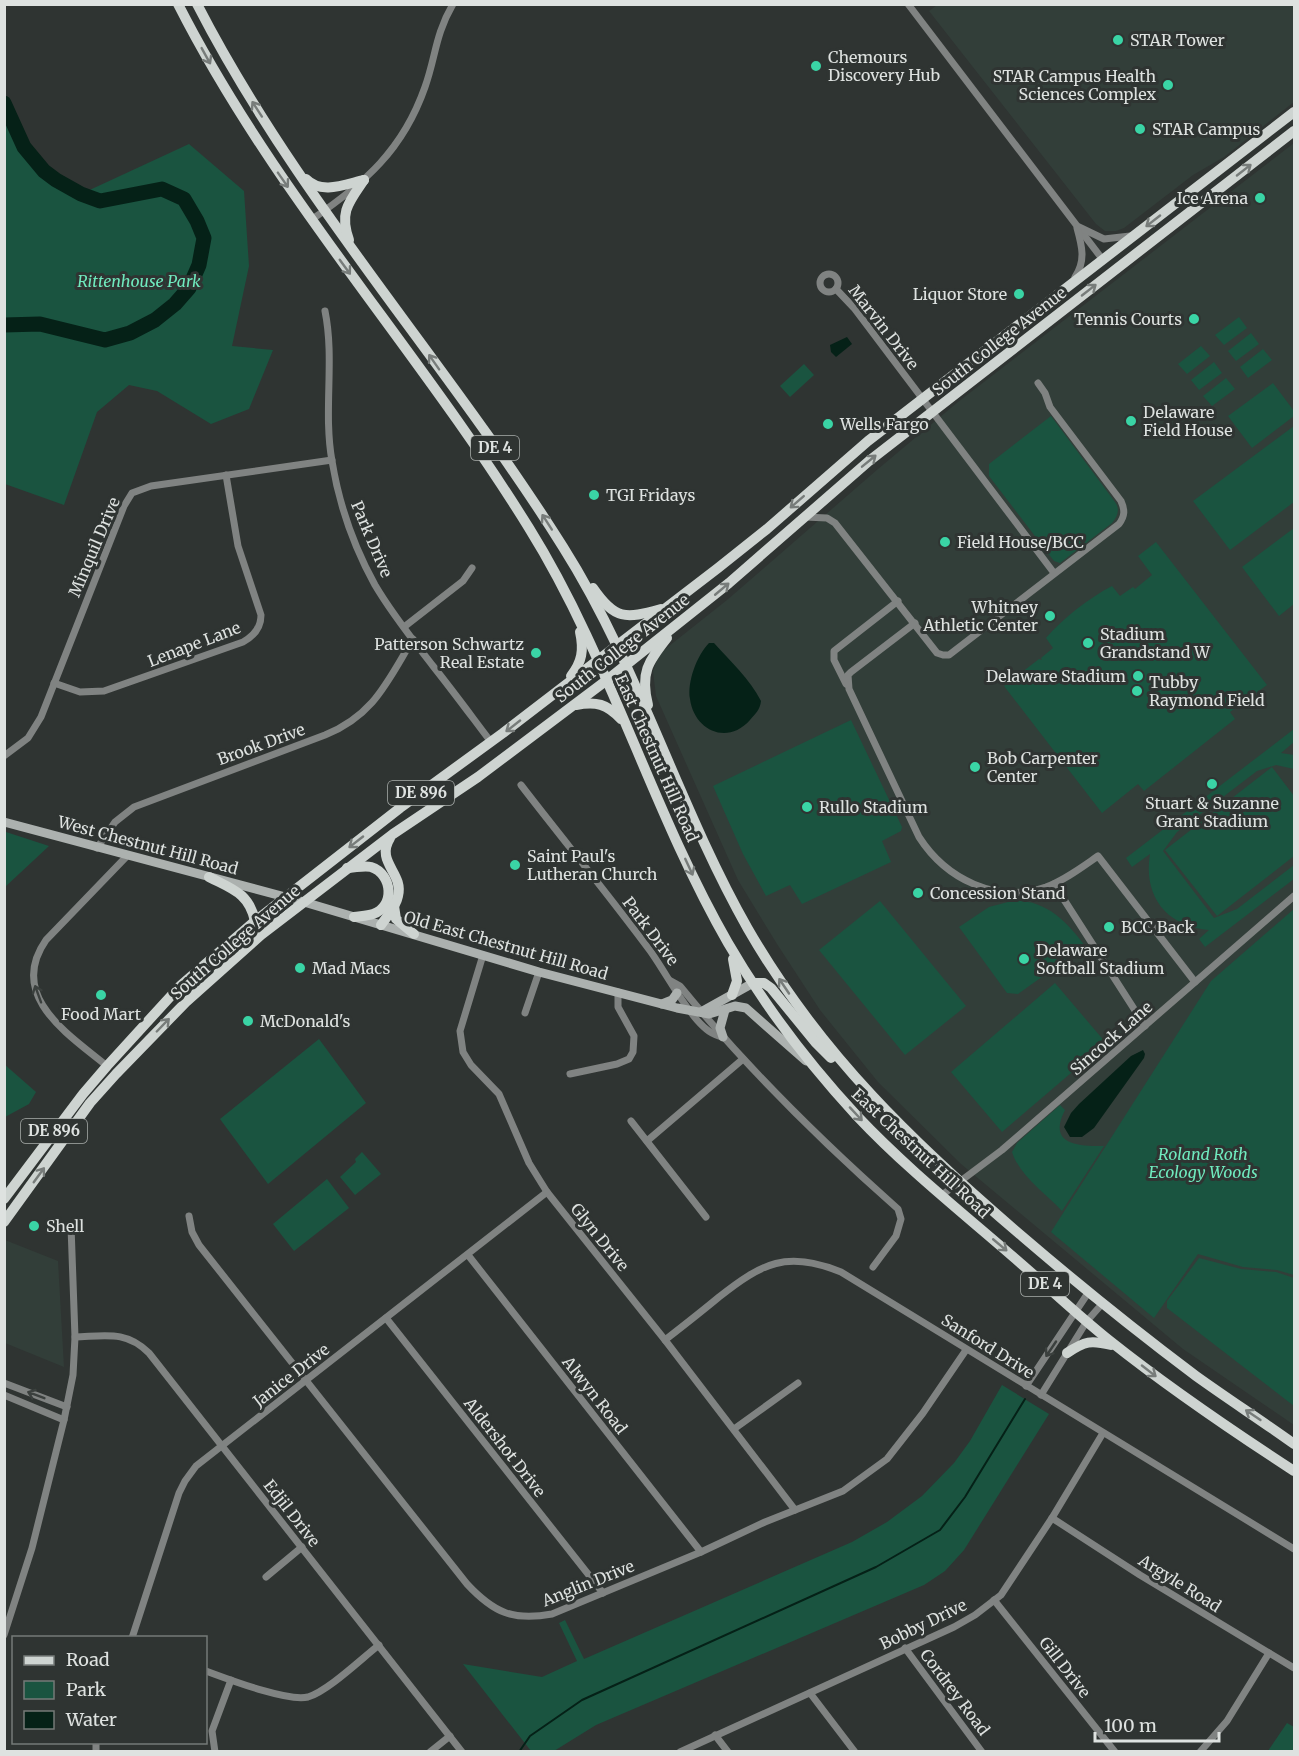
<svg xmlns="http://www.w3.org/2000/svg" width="1299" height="1756" viewBox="0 0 1299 1756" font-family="Merriweather,serif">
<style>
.built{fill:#323e39}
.green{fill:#1a5440}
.water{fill:#052117}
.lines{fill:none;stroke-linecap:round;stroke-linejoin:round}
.stream{stroke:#052117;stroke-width:2}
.river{stroke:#052117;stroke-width:15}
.street{stroke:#808382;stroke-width:7}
.secondary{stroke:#acb1af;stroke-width:9}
.primary{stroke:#ced4d1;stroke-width:10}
.oneway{stroke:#777c7a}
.oneway2{stroke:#3b403e}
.poi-dot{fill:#3ad4a5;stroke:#2f3432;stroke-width:2}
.labels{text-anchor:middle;stroke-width:6;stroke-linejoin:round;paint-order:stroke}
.shield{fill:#2f3432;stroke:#aaaeac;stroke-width:1.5}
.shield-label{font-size:15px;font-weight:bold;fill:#dee2e0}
.poi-label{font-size:16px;fill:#dee2e0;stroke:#2f3432;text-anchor:start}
.park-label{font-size:16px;font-style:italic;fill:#6feabe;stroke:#2f3432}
.street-label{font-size:16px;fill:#dee2e0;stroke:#2f3432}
</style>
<rect width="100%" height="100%" fill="#2f3432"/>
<!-- built -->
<g class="built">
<polygon points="937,5 1294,5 1294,102 1224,157 1193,175 1124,228 1116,231 1105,231 1096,224 929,11"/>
<polygon points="1294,143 1294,1425 1183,1349 961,1164 878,1082 820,1010 777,944 738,880 656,696 653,671 658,658 664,650 727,600 878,469 958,402"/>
<polygon points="5,1240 58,1261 64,1367 5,1343"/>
</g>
<!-- green -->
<g class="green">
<path d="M5 103C21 146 38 173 81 194L189 144 244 191 249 266 232 346 273 350 249 409 211 424 157 391 129 385 97 412 64 505 5 484Z"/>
<polygon points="1239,317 1247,328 1224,345 1215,335"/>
<polygon points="1251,333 1259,344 1236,361 1228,351"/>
<polygon points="1201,346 1210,356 1187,374 1178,364"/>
<polygon points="1263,349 1272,360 1248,378 1240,367"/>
<polygon points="1214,362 1222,373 1199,390 1191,380"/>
<polygon points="804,364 814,375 790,397 780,386"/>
<polygon points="1226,378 1235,389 1212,406 1203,396"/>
<polygon points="1273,383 1294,411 1294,416 1252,448 1228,416"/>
<path d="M1051 416 1115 502C1120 509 1118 516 1112 523L1060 563 1054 561 989 476V464Z"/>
<polygon points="1294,426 1294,502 1230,550 1193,501"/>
<polygon points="1294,528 1294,604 1279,616 1242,567"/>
<path d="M1156 542 1267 685 1230 712 1235 719 1144 791 1138 784 1102 813 1004 686 1039 659 1042 660 1041 658 1053 648 1046 638C1063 618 1089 598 1112 586L1120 596 1133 587 1135 589 1152 575 1138 556Z"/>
<polygon points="851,720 902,827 901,831 882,841 891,862 802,904 790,885 766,896 743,854 713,786"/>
<path d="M1294 729V742L1281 753 1294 755V769L1276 765 1257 771 1177 832 1163 851 1214 918 1237 909 1294 865V879L1205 947 1199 939 1209 930C1166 926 1143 896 1150 854L1132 867 1126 858Z"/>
<polygon points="1272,767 1294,796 1294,856 1217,916 1165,850"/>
<polygon points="6,832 49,846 5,887 4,837"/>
<polygon points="880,901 966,1006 905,1055 819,950"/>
<path d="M1012 901C1045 899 1066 921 1085 946L1018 994 1007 993 959 927 989 907Z"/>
<polygon points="1294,909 1294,1275 1277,1270 1243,1267 1198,1254 1154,1318 1051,1232 1211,981"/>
<polygon points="1055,983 1106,1043 1002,1132 951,1072"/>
<polygon points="319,1039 366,1103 268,1184 220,1119"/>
<polygon points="4,1064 36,1092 29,1104 5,1117"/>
<path d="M1060 1105 1065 1110C1047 1145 1078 1146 1104 1146L1062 1211C1046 1194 1019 1175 1012 1152L1017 1143Z"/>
<polygon points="362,1152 381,1174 355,1195 340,1177 356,1162 355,1159"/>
<polygon points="327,1179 349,1208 294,1251 273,1224"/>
<polygon points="1199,1258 1241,1269 1276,1272 1294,1278 1294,1406 1167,1308 1167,1301"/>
<polygon points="1002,1385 1049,1414 964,1550 945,1571 924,1585 596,1725 554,1751 531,1751 463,1664 542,1677 577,1661 559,1623 565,1620 584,1659 852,1542 887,1522 922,1496 954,1463 970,1441"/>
<polygon points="1287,1723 1294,1727 1294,1751 1268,1751"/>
</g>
<!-- water -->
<g class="water">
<polygon points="847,337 852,344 836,357 831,352 830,345"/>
<path d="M709 643H714C730 661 750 679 761 701 760 710 755 714 750 720 727 746 694 730 690 699 687 682 697 655 709 643Z"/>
<polygon points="1143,1050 1145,1054 1144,1058 1094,1128 1082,1137 1070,1137 1064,1127 1071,1113 1079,1104 1131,1056"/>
</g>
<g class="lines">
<!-- stream -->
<polyline class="stream" points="519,1752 530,1736 582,1700 876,1567 940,1530 965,1497 1025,1399"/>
<!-- river -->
<polyline class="river" points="4,103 24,147 44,171 56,180 81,194 100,201 162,189 184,199 197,221 204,238 199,265 189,288 175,304 155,320 130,333 105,340 40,324 4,325"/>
<!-- street -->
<g class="street">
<polyline points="908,4 1103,260"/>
<path d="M311 220C365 183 403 150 425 87 436 56 435 35 453 4"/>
<polyline points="1079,227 1104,239 1130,236"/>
<circle cx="829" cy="283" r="9"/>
<path d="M1075 277C1086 261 1082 246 1077 228"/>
<polyline points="836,289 854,308 1054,573"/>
<path d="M325 311C335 360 323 411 332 461 339 504 354 547 375 585 392 614 413 640 433 666 453 691 472 717 491 742"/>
<path d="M805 517 827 518 835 523 937 653 943 655H949L1119 524C1125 516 1125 510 1121 501L1050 407 1045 393 1038 383"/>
<path d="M915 623 851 672 848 675 849 689 919 837C946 879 996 904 1046 887 1065 880 1082 867 1098 856L1195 982"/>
<polyline points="404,627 463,581 472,568"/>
<path d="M54 683 80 692 104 691 243 642C254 636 261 628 261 615L238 546 226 475"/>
<polyline points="846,684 834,660 834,651 898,601"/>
<polyline points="4,756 28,738 41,717 124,506 132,493 151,486 332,460"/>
<path d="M521 785C564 841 609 895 651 952 667 975 679 999 697 1020 705 1029 712 1035 723 1037"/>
<path d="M97 848 115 822 134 807 325 735C374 715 387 682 413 639"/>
<polyline points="1054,884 1145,1026"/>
<polyline points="483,955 460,1031 463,1052 471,1065 499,1094 529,1163 547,1192 665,1340 795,1510"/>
<path d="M671 981 680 986C746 1067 820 1140 898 1209L901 1219 896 1236 873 1267"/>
<polyline points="525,1013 539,972"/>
<path d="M107 1066C68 1034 7 996 46 940L127 856"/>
<polyline points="570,1074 617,1064 629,1059 633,1052 634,1036 618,1007 618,992"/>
<polyline points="631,1121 706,1217"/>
<polyline points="647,1141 743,1059"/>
<polyline points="942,1195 1002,1150 1294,896"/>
<path d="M189 1216 192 1232 199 1245 467 1584C494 1613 513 1621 552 1614L701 1552 765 1522 843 1491 887 1459 923 1413 966 1350"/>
<polyline points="468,1255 701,1552"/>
<polyline points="386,1318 603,1593"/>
<path d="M75 1337C105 1336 126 1330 149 1353L462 1752"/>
<path d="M665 1340C683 1326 701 1312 719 1297 762 1263 787 1250 841 1272L1294 1549"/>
<polyline points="4,1383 67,1407"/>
<polyline points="1026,1386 1088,1293"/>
<polyline points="4,1395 64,1420"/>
<polyline points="1041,1395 1087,1321 1102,1304"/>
<polyline points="734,1429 798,1383"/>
<polyline points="1052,1518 1140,1575 1294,1668"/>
<polyline points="266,1577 302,1547"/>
<polyline points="994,1600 1115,1752"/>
<polyline points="4,1635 32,1548 64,1420 73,1375 75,1337 71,1226"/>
<polyline points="132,1638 179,1493 185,1481 196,1466 547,1192"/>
<polyline points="905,1648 982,1752"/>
<path d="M206 1671C228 1679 287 1702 308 1697 328 1691 361 1659 379 1645"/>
<polyline points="810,1693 855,1752"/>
<polyline points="715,1735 728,1752"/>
<polyline points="96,1752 96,1742"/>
<polyline points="215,1752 212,1731 231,1680"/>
<polyline points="430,1752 450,1736"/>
<polyline points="680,1752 954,1627 975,1615 1001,1595 1052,1518 1103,1433"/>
<polyline points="1200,1752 1227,1721 1269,1653"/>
</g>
<!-- secondary -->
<g class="secondary">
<polyline points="4,822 304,902 539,972 677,1008 709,1014 735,1006 746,1008 806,1061"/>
<polyline points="662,1004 672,1000 677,993"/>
<polyline points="701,1012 753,983"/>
<polyline points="723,1037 720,1028 725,1010"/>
</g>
<!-- primary -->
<g class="primary">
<path d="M178 4C274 193 418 349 529 528 610 658 651 809 728 943 764 1005 808 1063 857 1116 904 1166 959 1210 1011 1255 1044 1283 1076 1314 1110 1341 1169 1388 1231 1430 1294 1471"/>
<path d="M197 4C297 199 447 362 563 547 639 667 678 806 748 929 820 1054 914 1144 1023 1237 1079 1285 1136 1331 1196 1376 1228 1399 1262 1421 1294 1444"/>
<path d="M306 179C321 195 346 184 364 180"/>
<path d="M349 240C339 212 349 202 364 180"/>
<path d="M593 588C615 620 625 619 661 609"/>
<path d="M571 676C582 662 584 650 580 632"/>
<path d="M576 705C596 701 607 704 621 719"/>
<path d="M648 705C640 673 648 662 667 638"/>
<path d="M347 868C355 868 364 865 371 867 393 874 395 907 373 914 367 916 360 916 354 917"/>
<path d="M209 877C232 889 249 893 255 921"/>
<polyline points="394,906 396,919 414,934"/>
<path d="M381 925C387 916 396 907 398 896 404 873 375 862 390 838"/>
<polyline points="753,983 764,983 771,988 816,1043 831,1058"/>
<polyline points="732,995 737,981 733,959"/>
<polyline points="4,1199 83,1094 107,1066 180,986 255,921 400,808 503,733 718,568 767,529 868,441 1294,112"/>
<polyline points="4,1222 90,1103 116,1074 186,1002 261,935 393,834 478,777 607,680 729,583 869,461 1294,131"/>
<path d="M1067 1353C1085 1341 1091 1340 1111 1345"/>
</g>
</g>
<!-- one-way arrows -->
<defs><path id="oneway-shaft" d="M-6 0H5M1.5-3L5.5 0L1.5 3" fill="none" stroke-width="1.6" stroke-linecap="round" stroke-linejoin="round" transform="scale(1.5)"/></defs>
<g class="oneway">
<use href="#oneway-shaft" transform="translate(206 56) rotate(61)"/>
<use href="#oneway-shaft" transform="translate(257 109) rotate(-123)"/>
<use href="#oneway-shaft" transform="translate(1244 170) rotate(-38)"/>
<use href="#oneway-shaft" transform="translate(283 180) rotate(55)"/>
<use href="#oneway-shaft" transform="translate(1153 221) rotate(142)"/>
<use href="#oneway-shaft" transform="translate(345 267) rotate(54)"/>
<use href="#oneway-shaft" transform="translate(1089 290) rotate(-38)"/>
<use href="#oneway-shaft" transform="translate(434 362) rotate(-125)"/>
<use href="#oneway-shaft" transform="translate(869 461) rotate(-39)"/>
<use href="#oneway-shaft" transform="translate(797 502) rotate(139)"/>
<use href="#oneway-shaft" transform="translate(547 522) rotate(-123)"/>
<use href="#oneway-shaft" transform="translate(722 589) rotate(-40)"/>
<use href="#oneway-shaft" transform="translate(513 726) rotate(142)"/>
<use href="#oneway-shaft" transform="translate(356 842) rotate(142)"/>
<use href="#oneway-shaft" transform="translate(689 867) rotate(65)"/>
<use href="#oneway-shaft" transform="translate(784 986) rotate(-124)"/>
<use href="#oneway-shaft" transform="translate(163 1025) rotate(-46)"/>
<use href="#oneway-shaft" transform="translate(856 1114) rotate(47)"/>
<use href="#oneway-shaft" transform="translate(39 1175) rotate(-54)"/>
<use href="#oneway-shaft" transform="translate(1000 1245) rotate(40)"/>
<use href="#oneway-shaft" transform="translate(1149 1371) rotate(38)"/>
<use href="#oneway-shaft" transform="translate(1253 1415) rotate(-146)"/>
</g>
<g class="oneway2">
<use href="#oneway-shaft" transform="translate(38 994) rotate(-110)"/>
<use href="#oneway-shaft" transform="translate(1051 1349) rotate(124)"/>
<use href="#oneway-shaft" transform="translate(36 1395) rotate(-159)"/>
</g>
<!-- markers -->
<g class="poi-dot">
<circle cx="1118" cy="40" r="6"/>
<circle cx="816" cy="66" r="6"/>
<circle cx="1168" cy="85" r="6"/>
<circle cx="1140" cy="129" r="6"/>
<circle cx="1260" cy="198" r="6"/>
<circle cx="1019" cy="294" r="6"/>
<circle cx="1194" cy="319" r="6"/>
<circle cx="1131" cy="421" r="6"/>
<circle cx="828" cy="424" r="6"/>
<circle cx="594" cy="495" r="6"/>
<circle cx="945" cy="542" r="6"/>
<circle cx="1050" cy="616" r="6"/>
<circle cx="1088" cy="643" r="6"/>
<circle cx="536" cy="653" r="6"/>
<circle cx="1138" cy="676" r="6"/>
<circle cx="1137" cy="691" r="6"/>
<circle cx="975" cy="767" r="6"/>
<circle cx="1212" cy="784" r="6"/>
<circle cx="807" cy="807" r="6"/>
<circle cx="515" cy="865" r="6"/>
<circle cx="918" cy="893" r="6"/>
<circle cx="1109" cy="927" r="6"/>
<circle cx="1024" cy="959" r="6"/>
<circle cx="300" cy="968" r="6"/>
<circle cx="101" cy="995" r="6"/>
<circle cx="248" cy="1021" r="6"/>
<circle cx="34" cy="1226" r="6"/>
</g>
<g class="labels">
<!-- shield labels -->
<g class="shield">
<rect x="471" y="436" width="48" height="24" rx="4.5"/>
<rect x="388" y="781" width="66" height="24" rx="4.5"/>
<rect x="21" y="1119" width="66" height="24" rx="4.5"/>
<rect x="1021" y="1272" width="48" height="24" rx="4.5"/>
</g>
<g class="shield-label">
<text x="495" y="453">DE 4</text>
<text x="421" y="798">DE 896</text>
<text x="54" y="1136">DE 896</text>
<text x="1045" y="1289">DE 4</text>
</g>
<!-- poi labels -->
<g class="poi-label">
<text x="1130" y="46">STAR Tower</text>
<text x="828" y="63">Chemours<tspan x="828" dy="18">Discovery Hub</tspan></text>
<text x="1156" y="82" text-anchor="end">STAR Campus Health<tspan x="1156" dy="18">Sciences Complex</tspan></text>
<text x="1152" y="135">STAR Campus</text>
<text x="1248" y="204" text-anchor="end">Ice Arena</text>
<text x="1007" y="300" text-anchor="end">Liquor Store</text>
<text x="1182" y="325" text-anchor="end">Tennis Courts</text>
<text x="1143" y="418">Delaware<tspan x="1143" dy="18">Field House</tspan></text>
<text x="840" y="430">Wells Fargo</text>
<text x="606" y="501">TGI Fridays</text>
<text x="957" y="548">Field House/BCC</text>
<text x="1038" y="613" text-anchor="end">Whitney<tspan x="1038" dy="18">Athletic Center</tspan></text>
<text x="1100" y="640">Stadium<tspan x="1100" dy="18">Grandstand W</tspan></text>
<text x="524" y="650" text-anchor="end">Patterson Schwartz<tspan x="524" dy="18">Real Estate</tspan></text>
<text x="1126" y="682" text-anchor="end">Delaware Stadium</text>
<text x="1149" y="688">Tubby<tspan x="1149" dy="18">Raymond Field</tspan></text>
<text x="987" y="764">Bob Carpenter<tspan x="987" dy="18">Center</tspan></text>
<text x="1212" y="809" text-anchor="middle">Stuart &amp; Suzanne<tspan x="1212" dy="18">Grant Stadium</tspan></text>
<text x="819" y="813">Rullo Stadium</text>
<text x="527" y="862">Saint Paul's<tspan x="527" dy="18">Lutheran Church</tspan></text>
<text x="930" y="899">Concession Stand</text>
<text x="1121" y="933">BCC Back</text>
<text x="1036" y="956">Delaware<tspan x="1036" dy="18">Softball Stadium</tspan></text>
<text x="312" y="974">Mad Macs</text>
<text x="101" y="1020" text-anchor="middle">Food Mart</text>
<text x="260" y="1027">McDonald's</text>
<text x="46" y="1232">Shell</text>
</g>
<!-- park labels -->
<g class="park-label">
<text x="139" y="287">Rittenhouse Park</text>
<text x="1203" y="1160">Roland Roth<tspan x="1203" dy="18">Ecology Woods</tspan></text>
</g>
<!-- street labels -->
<g class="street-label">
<text transform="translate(884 327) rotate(52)" y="6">Marvin Drive</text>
<text transform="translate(999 341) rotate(-38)" y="6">South College Avenue</text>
<text transform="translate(372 539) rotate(67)" y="6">Park Drive</text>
<text transform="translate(94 547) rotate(-67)" y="6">Minquil Drive</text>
<text transform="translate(194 644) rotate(-21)" y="6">Lenape Lane</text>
<text transform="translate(622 648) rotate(-38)" y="6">South College Avenue</text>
<text transform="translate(261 744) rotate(-20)" y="6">Brook Drive</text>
<text transform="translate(657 758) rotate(66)" y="6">East Chestnut Hill Road</text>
<text transform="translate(148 845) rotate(15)" y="6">West Chestnut Hill Road</text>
<text transform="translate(651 931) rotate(53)" y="6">Park Drive</text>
<text transform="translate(235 942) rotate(-41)" y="6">South College Avenue</text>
<text transform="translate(506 945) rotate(16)" y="6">Old East Chestnut Hill Road</text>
<text transform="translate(1111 1038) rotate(-41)" y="6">Sincock Lane</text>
<text transform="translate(921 1153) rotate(43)" y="6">East Chestnut Hill Road</text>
<text transform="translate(600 1237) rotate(51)" y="6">Glyn Drive</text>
<text transform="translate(988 1346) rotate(32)" y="6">Sanford Drive</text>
<text transform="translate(291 1375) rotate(-38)" y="6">Janice Drive</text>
<text transform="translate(595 1395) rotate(52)" y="6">Alwyn Road</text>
<text transform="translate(505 1447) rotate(52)" y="6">Aldershot Drive</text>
<text transform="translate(292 1513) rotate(52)" y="6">Edjil Drive</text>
<text transform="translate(588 1583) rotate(-22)" y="6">Anglin Drive</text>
<text transform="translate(1180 1583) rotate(32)" y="6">Argyle Road</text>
<text transform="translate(923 1624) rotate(-26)" y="6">Bobby Drive</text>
<text transform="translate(1065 1667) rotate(52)" y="6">Gill Drive</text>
<text transform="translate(955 1692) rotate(53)" y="6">Cordrey Road</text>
</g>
</g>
<!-- border -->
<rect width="1299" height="1756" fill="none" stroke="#dee2e0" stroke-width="12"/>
<!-- legend -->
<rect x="12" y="1636" width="195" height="108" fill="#2f3432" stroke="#757a78" stroke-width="1.5"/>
<rect x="24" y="1656" width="30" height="9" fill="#ced4d1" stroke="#757a78" stroke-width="1.5"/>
<text x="66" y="1666" font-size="18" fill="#dee2e0">Road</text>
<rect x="24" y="1681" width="30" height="18" fill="#1a5440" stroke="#757a78" stroke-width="1.5"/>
<text x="66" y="1696" font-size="18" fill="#dee2e0">Park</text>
<rect x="24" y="1711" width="30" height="18" fill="#052117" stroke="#757a78" stroke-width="1.5"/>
<text x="66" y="1726" font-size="18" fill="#dee2e0">Water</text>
<!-- scale -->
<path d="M1095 1732v9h124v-9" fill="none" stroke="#dee2e0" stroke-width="3"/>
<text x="1104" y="1732" font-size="18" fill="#dee2e0" stroke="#2f3432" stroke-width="4.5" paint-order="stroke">100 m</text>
</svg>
